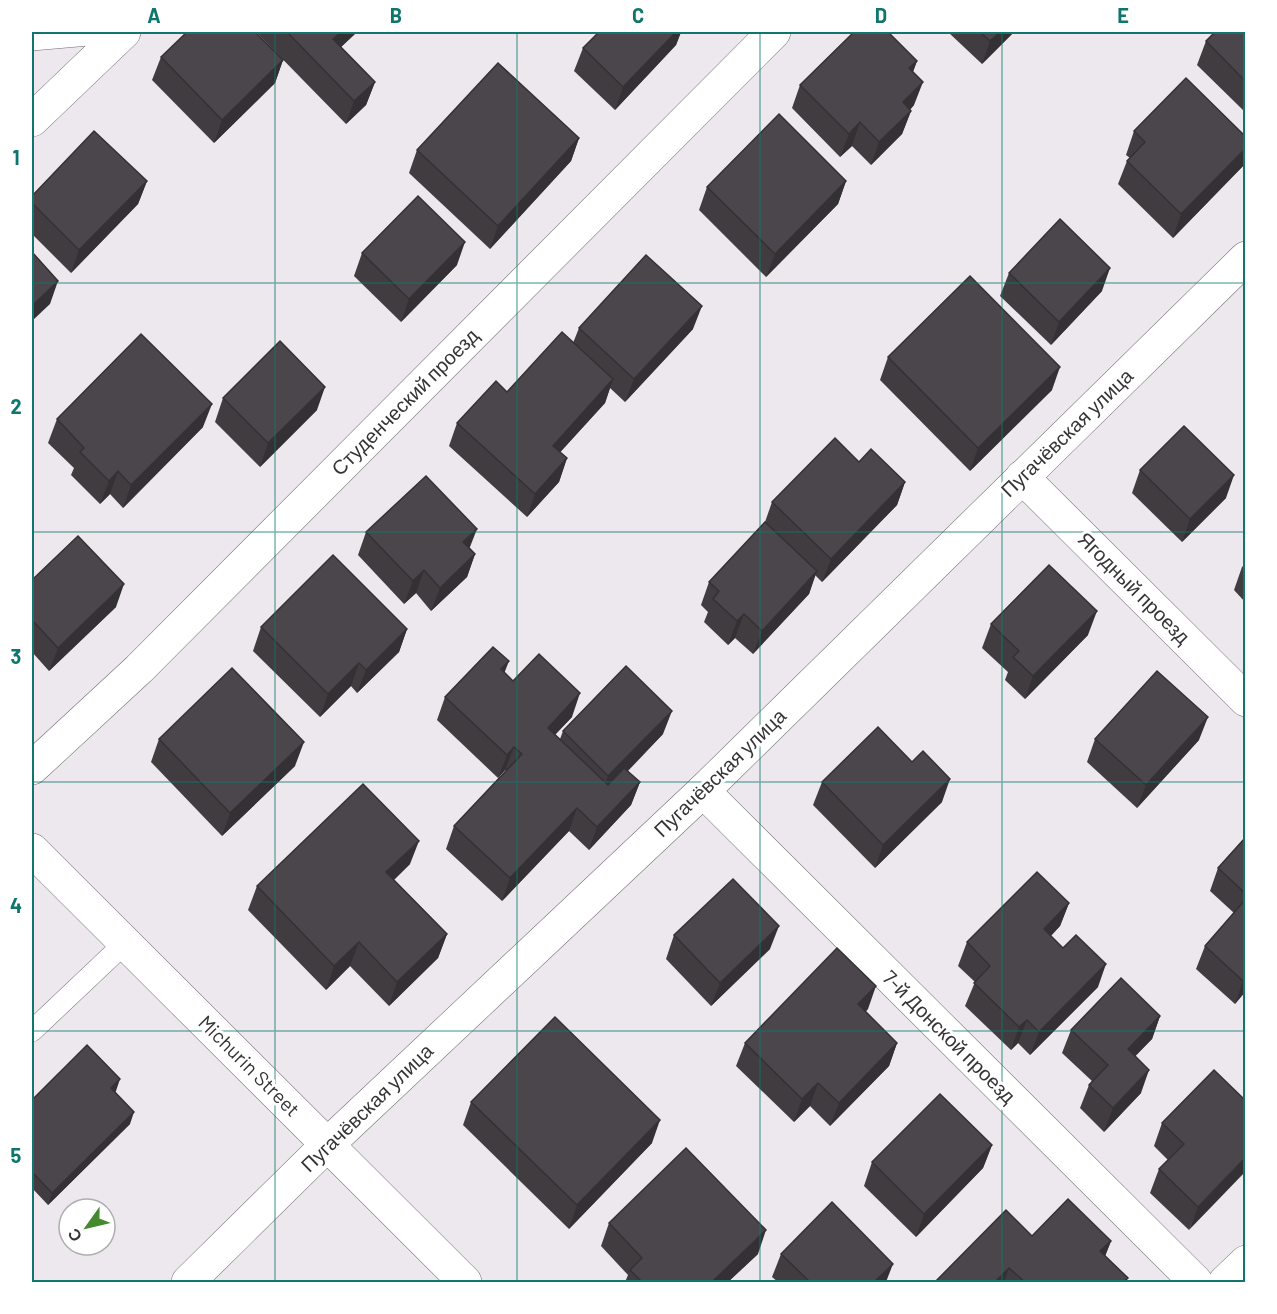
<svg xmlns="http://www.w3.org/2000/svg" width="1277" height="1314" viewBox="0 0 1277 1314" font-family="Barlow,sans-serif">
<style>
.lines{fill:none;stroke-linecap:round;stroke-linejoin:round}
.service-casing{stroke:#706b71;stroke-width:22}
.minor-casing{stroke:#706b71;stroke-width:34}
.secondary-casing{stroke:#706b71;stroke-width:34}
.service{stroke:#fff;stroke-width:21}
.minor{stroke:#fff;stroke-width:33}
.secondary{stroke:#fff;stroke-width:33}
.wall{fill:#403c40}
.shaded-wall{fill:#343134}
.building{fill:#4a464b;stroke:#343134;stroke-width:1.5}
.grid{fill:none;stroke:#0f766e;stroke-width:1.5;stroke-opacity:0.55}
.labels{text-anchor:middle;stroke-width:6;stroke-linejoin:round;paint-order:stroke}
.street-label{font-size:20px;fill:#363436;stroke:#fff}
.neatline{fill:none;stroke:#0f766e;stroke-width:2}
.grid-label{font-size:20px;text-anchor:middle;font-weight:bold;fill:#0f766e}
</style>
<rect width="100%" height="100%" fill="#ede8ee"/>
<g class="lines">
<defs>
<g id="service">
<polyline points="32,40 123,32"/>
<polyline points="32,1031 125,943"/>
</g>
<g id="minor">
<polyline points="32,120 124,32"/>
<polyline points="1022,477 1246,700"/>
<polyline points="32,768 139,669 774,32"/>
<polyline points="703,791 1196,1282"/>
<polyline points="188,1282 328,1144 703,791 1246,258"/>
<polyline points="1225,1282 1246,1262"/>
</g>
<polyline id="secondary" points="32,850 465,1282"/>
</defs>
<!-- service casing -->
<use href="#service" class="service-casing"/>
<!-- minor casing -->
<use href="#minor" class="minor-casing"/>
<!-- secondary casing -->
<use href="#secondary" class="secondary-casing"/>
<!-- service -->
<use href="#service" class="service"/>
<!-- minor -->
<use href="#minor" class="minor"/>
<!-- secondary -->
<use href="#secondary" class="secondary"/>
</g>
<!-- wall -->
<g class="wall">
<polygon points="256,32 357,32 341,47 375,82 366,105 346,124"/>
<polygon points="599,32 681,32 676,45 615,110 574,71 583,48"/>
<polygon points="948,32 1014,32 982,64"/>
<polygon points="1245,32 1245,112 1197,65 1206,41"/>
<polygon points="161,57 283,60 275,83 214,143 152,80"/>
<polygon points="917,61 913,72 914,105 910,110 911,111 902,134 871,165 852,146 840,157 792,108 800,85"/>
<polygon points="1134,131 1244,165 1173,238 1118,184 1127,161 1130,158 1126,155"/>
<polygon points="579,138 571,161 490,249 409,173 417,150"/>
<polygon points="147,181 138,204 71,273 32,234 32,196"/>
<polygon points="846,181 838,204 766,277 699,210 707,187"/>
<polygon points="362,253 457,265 401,322 354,276"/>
<polygon points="1009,273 1102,291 1051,345 1000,296"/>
<polygon points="579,328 693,329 625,402 610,388 605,403 560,452 567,458 559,482 527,517 449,446 457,423 507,392 573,343"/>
<polygon points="888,357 1052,390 970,471 880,380"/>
<polygon points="223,398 317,410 260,467 215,422"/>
<polygon points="57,419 203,427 123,508 110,494 100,504 71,475 74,468 48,443"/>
<polygon points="859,462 905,482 897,505 822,582 815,575 809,594 753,654 735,638 728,645 704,622 708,612 701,605 709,582 765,522 772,502"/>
<polygon points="1140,470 1226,498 1182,542 1132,493"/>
<polygon points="366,532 470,548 475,554 467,577 431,611 416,593 404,604 358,555"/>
<polygon points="1245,564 1245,602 1234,590 1242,567"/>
<polygon points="32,580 116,607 49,671 32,652"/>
<polygon points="991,624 1088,635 1025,699 1005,680 1008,672 982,648"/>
<polygon points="261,627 407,629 399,652 357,693 351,686 320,717 253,651"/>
<polygon points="504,673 513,681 572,717 555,735 560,739 563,731 663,734 628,771 640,782 631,805 589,850 569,831 502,901 446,849 454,826 506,771 505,770 498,778 437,720 445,697"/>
<polygon points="159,739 295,766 222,836 151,762"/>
<polygon points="1095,739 1199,740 1137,808 1087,762"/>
<polygon points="822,782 942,802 875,868 813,805"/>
<polygon points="1245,838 1245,992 1235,1004 1196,969 1205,946 1234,913 1210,891 1218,868"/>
<polygon points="410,864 394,880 447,934 438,958 389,1006 350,966 326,990 248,910 257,886"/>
<polygon points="1069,903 1060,926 1051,936 1098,987 1030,1055 1018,1043 1011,1050 965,1006 975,982 958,966 967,942"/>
<polygon points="674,935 770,949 711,1006 666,959"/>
<polygon points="868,1009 865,1012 897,1043 889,1066 830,1126 810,1106 794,1122 736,1066 745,1043"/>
<polygon points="1160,1016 1152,1039 1135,1056 1141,1093 1104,1132 1080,1108 1089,1085 1092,1081 1062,1053 1071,1030"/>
<polygon points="116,1091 115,1092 130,1124 48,1205 32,1188 32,1100"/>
<polygon points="1245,1100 1189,1230 1150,1193 1159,1169 1168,1160 1154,1146 1162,1123"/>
<polygon points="471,1102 652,1143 569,1229 463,1125"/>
<polygon points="992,1145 983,1168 916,1237 864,1186 872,1162"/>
<polygon points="609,1223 758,1254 728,1282 625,1282 628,1275 601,1246"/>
<polygon points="1032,1236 1111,1241 1105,1256 1128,1278 1126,1282 935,1282"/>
<polygon points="781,1254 886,1282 778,1282 772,1277"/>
</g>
<!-- shaded-wall -->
<g class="shaded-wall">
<polygon points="341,32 357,32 325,62 333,39"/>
<polygon points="676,32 681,32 676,45 615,110 623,87"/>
<polygon points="1000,32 1014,32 982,64 990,41"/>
<polygon points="283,60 275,83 214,143 222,120"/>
<polygon points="917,61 908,84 909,68"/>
<polygon points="375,82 366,105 346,124 354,101"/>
<polygon points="923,82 914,105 895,125 903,102"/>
<polygon points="911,111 902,134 871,165 879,142"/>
<polygon points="860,122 852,146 840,157 849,134"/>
<polygon points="579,138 571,161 490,249 498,226"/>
<polygon points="1245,149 1245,160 1244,165 1173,238 1181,214"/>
<polygon points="147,181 138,204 71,273 79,250"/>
<polygon points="846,181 838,204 766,277 775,254"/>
<polygon points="465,242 457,265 401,322 409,299"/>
<polygon points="1110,268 1102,291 1051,345 1059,322"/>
<polygon points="58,281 50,304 32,321 32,306"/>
<polygon points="702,306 693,329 625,402 634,379"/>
<polygon points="1060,367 1052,390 970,471 978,448"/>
<polygon points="613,379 605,403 545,469 553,446"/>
<polygon points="325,387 317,410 260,467 268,443"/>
<polygon points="212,404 203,427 123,508 131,485"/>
<polygon points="567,458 559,482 527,517 535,494"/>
<polygon points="118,471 110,494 100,504 109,481"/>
<polygon points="1234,475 1226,498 1182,542 1190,519"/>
<polygon points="905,482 897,505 822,582 831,559"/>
<polygon points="477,529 468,552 463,542"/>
<polygon points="475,554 467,577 431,611 440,588"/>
<polygon points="424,570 416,593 404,604 413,581"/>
<polygon points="817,571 809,594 753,654 762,631"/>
<polygon points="124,584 116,607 49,671 58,648"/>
<polygon points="1097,611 1088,635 1025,699 1033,676"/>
<polygon points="744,614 735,638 728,645 737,621"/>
<polygon points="407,629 399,652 357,693 366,670"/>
<polygon points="509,661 500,684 501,669"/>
<polygon points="359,663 351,686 320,717 328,694"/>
<polygon points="580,693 572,717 539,751 548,728"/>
<polygon points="672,711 663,734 600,799 608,776"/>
<polygon points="1208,717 1199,740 1137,808 1146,785"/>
<polygon points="304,742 295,766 222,836 230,813"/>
<polygon points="514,747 505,770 498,778 507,755"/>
<polygon points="950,779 942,802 875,868 883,845"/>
<polygon points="640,782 631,805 589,850 597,827"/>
<polygon points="577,808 569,831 502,901 510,878"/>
<polygon points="419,841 410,864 378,895 386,872"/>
<polygon points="1069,903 1060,926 1035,952 1044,929"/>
<polygon points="779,926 770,949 711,1006 720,983"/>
<polygon points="447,934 438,958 389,1006 397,982"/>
<polygon points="359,942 350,966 326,990 334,966"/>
<polygon points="1106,964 1098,987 1030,1055 1039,1032"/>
<polygon points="1245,978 1245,992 1235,1004 1243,981"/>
<polygon points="876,986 868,1009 849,1028 858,1004"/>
<polygon points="1160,1016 1152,1039 1120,1072 1128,1049"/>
<polygon points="1027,1020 1018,1043 1011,1050 1019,1027"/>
<polygon points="897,1043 889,1066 830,1126 839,1103"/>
<polygon points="1149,1070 1141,1093 1104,1132 1113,1108"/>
<polygon points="120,1079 116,1091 107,1100 111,1088"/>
<polygon points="818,1083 810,1106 794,1122 802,1099"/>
<polygon points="134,1112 130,1124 48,1205 52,1193"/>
<polygon points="660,1120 652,1143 569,1229 577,1205"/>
<polygon points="992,1145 983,1168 916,1237 924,1214"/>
<polygon points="1245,1158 1245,1172 1189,1230 1198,1207"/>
<polygon points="766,1230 758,1254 728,1282 712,1282"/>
<polygon points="1111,1241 1102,1264 1100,1251"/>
<polygon points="893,1264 886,1282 874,1282"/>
<polygon points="1009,1268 1004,1282 995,1282"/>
</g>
<!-- building -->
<g class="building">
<polygon points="187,32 255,32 283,60 222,120 161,57"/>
<polygon points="287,32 341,32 333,39 375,82 354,101"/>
<polygon points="599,32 676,32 623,87 583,48"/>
<polygon points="854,32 888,32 917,61 909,68 923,82 903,102 911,111 879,142 860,122 849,134 800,85"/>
<polygon points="980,32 1000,32 990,41"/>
<polygon points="1215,32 1245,32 1245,81 1206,41"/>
<polygon points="498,63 579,138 498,226 417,150"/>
<polygon points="1186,78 1245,136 1245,149 1181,214 1127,161 1145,142 1134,131"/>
<polygon points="779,114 846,181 775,254 707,187"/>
<polygon points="94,131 147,181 79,250 32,203 32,196"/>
<polygon points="418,196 465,242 409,299 362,253"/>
<polygon points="1060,219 1110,268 1059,322 1009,273"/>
<polygon points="32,252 58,281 32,306"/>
<polygon points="646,255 702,306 634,379 579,328"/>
<polygon points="970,276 1060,367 978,448 888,357"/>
<polygon points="562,332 613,379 553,446 567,458 535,494 457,423 496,381 507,392"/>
<polygon points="141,334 212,404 131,485 118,471 109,481 80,452 84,448 57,419"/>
<polygon points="280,341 325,387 268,443 223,398"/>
<polygon points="1184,426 1234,475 1190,519 1140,470"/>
<polygon points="835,438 859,462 871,449 905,482 831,559 772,502"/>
<polygon points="426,476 477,529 463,542 475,554 440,588 424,570 413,581 366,532"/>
<polygon points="765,522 817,571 762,631 744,614 737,621 713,599 719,591 709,582"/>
<polygon points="78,536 124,584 58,648 32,620 32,580"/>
<polygon points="333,555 407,629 366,670 359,663 328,694 261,627"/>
<polygon points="1049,565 1097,611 1033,676 1013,657 1019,651 991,624"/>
<polygon points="493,647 509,661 501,669 513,681 539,654 580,693 548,728 608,785 624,768 640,782 597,827 577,808 510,878 454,826 522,754 514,747 507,755 445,697"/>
<polygon points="626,666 672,711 608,776 563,731"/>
<polygon points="232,668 304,742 230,813 159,739"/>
<polygon points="1157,671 1208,717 1146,785 1095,739"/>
<polygon points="878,727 912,762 923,751 950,779 883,845 822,782"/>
<polygon points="363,784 419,841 386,872 447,934 397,982 359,942 334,966 257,886"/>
<polygon points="1245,838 1245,893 1218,868"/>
<polygon points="1037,872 1069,903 1044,929 1063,948 1076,935 1106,964 1039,1032 1027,1020 1019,1027 974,983 990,966 967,942"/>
<polygon points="733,879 779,926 720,983 674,935"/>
<polygon points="1245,900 1245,978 1243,981 1205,946"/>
<polygon points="837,948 876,986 858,1004 897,1043 839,1103 818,1083 802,1099 745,1043"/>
<polygon points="1121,978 1160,1016 1128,1049 1149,1070 1113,1108 1089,1085 1108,1065 1071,1030"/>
<polygon points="555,1017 660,1120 577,1205 471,1102"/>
<polygon points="87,1045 120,1079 111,1088 134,1112 52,1193 32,1172 32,1100"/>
<polygon points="1214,1070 1245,1100 1245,1158 1198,1207 1159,1169 1184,1144 1162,1123"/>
<polygon points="940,1094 992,1145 924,1214 872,1162"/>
<polygon points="686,1148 766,1230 712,1282 642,1282 630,1270 642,1258 609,1223"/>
<polygon points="1068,1199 1111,1241 1100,1251 1128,1278 1123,1282 1025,1282 1009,1268 995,1282 935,1282 1006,1210 1032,1236"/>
<polygon points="832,1202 893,1264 874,1282 810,1282 781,1254"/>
</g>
<!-- grid -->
<path class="grid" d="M275 32V1282M517 32V1282M760 32V1282M1002 32V1282M32 283H1246M32 532H1246M32 782H1246M32 1031H1246"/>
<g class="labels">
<!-- street labels -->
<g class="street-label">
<text transform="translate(405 402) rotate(-45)" y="7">Студенческий проезд</text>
<text transform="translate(1067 433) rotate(-44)" y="7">Пугачёвская улица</text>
<text transform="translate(1134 588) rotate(45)" y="7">Ягодный проезд</text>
<text transform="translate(720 773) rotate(-44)" y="7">Пугачёвская улица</text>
<text transform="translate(949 1037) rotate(45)" y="7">7-й Донской проезд</text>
<text transform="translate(249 1066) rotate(45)" y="7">Michurin Street</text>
<text transform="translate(367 1108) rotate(-44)" y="7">Пугачёвская улица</text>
</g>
</g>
<!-- border -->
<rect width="1277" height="1314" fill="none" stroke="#ffffff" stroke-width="66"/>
<!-- north arrow -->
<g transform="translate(87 1227) rotate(236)"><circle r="28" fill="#ffffff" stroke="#afaeaf" stroke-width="1.5"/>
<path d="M0-4.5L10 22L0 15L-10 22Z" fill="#458a2e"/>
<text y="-9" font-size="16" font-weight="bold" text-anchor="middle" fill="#363436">С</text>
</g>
<rect x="33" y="33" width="1211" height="1248" class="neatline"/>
<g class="grid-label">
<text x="154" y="23">A</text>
<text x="396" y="23">B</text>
<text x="638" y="23">C</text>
<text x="881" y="23">D</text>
<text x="1123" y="23">E</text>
<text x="16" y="165">1</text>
<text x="16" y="414">2</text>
<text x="16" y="664">3</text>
<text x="16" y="913">4</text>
<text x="16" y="1163">5</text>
</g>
</svg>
